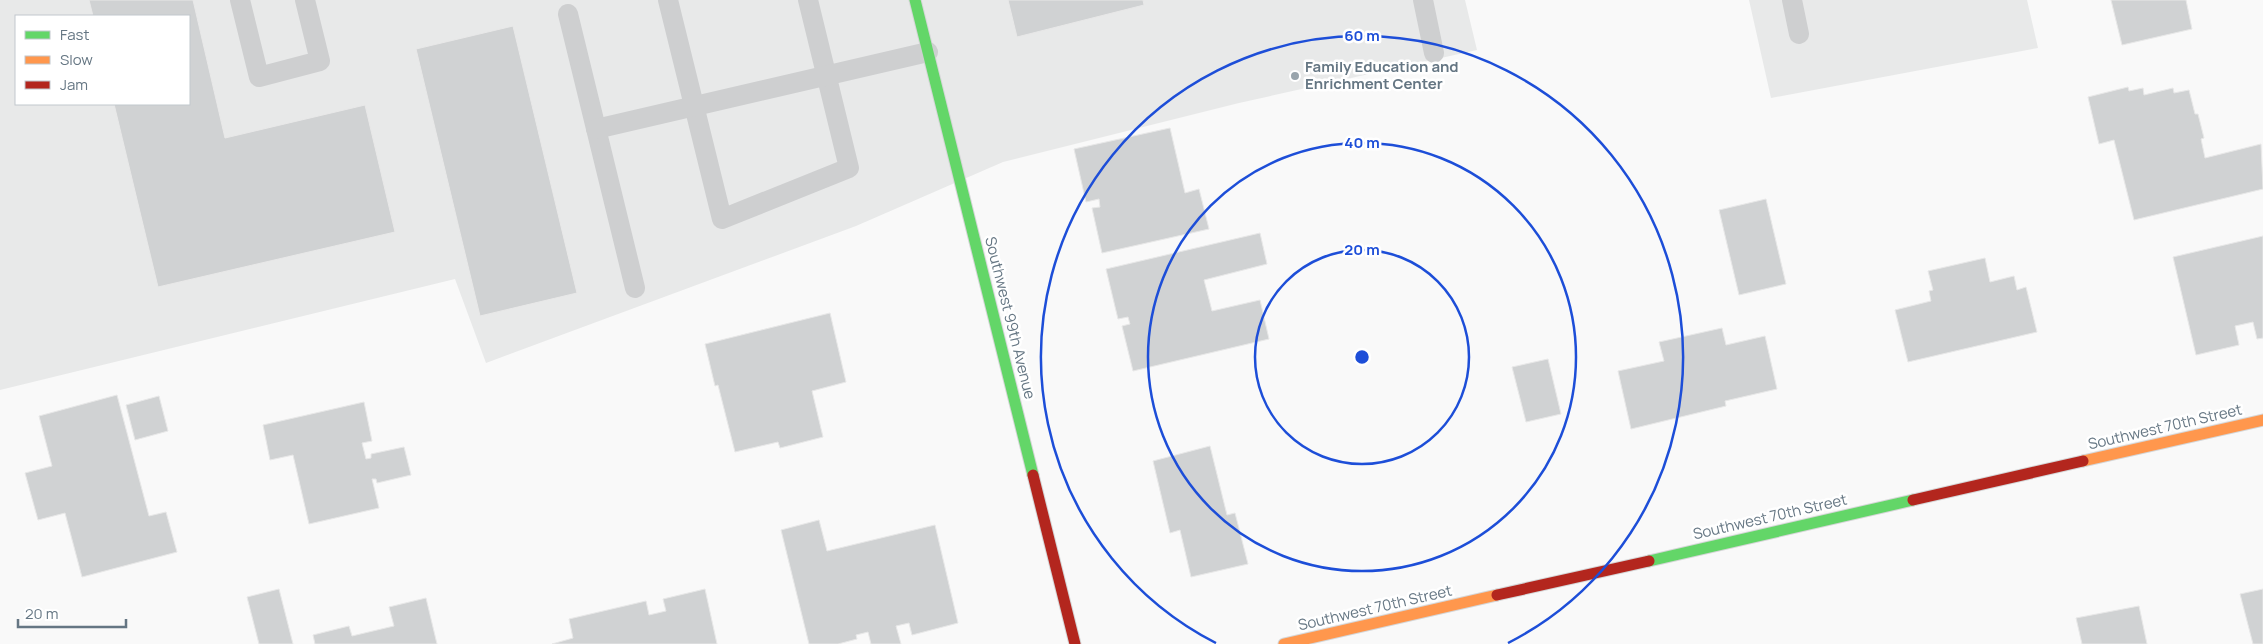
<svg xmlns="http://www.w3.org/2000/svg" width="2263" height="644" viewBox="0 0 2263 644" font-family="Manrope,sans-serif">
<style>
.built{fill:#e8e9e9;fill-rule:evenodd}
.building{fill:#d0d2d3;stroke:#e8e8e8}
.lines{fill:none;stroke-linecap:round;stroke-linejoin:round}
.fast-casing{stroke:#d5d6d7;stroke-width:13}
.slow-casing{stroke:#d5d6d7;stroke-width:13}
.jam-casing{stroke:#d5d6d7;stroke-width:13}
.lane{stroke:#cecfd0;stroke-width:20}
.fast{stroke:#63d668;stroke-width:11}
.slow{stroke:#ff974d;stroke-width:11}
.jam{stroke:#b3261e;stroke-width:11}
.ring{fill:none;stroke:#1d4ed8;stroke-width:2.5}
.poi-dot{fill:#99a4ac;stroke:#fff;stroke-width:2}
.labels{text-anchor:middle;stroke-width:5;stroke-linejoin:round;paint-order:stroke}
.poi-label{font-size:15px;font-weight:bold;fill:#657683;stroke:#fff;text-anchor:start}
.street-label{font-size:15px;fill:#657683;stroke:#fff}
.centre{fill:#1d4ed8;stroke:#fff;stroke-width:2.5}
.ring-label{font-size:15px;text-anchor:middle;font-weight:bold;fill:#1d4ed8;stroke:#fff;stroke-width:5;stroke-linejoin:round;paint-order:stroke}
</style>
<rect width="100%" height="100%" fill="#f9f9f9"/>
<!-- built -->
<g class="built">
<path d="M0 0H1465L1477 50 1239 103 1003 162 856 226 486 363 455 279 0 390ZM16 16H189V104H16Z"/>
<polygon points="1749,0 2027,0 2038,48 1771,98"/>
</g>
<!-- building -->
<g class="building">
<polygon points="89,0 193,0 225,138 365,105 395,232 158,287 114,104 189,104 189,16 93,16"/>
<polygon points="1008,0 1143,0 1144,5 1017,37"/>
<polygon points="2111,0 2186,0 2192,29 2122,45"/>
<polygon points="513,26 577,293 480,316 416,49"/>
<polygon points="2128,87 2129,91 2143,88 2144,95 2173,88 2174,93 2189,90 2195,114 2198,114 2204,138 2201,139 2205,158 2261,144 2263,189 2134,220 2114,140 2099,144 2088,97"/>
<polygon points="1170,128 1185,193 1199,189 1209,229 1102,253 1092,208 1100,207 1099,199 1086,202 1074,149"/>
<polygon points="1766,199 1786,284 1739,295 1719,210"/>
<polygon points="1260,233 1267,264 1204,280 1212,311 1260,300 1269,339 1133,371 1122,326 1130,324 1128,317 1118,319 1106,269"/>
<polygon points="2263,236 2263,338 2257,339 2253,322 2235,326 2239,345 2196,355 2173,257"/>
<polygon points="1985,258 1990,282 2014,276 2017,290 2026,287 2037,332 1908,362 1895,310 1931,301 1929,291 1933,290 1928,271"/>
<polygon points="830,313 846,382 812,391 823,437 780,448 778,442 735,452 718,385 715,386 705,344"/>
<polygon points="1722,328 1726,345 1765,336 1777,389 1725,401 1726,406 1631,429 1618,371 1664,361 1659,342"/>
<polygon points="1548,359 1561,414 1526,422 1512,367"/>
<polygon points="117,395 149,516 166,512 177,552 82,577 65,513 38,520 25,473 52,466 39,416"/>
<polygon points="159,396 168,431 135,440 126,405"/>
<polygon points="364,402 372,441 362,443 366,459 371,458 371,454 404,447 411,475 377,483 376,479 372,479 379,508 309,524 293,455 270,460 263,425"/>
<polygon points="1210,446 1227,515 1235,513 1248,564 1191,577 1180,530 1170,533 1153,461"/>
<polygon points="819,520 827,551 935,525 958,623 912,635 909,623 896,626 901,644 871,644 868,632 856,635 857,639 838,644 809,644 781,530"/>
<polygon points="279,589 293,644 259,644 247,597"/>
<polygon points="705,589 717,644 552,644 573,638 569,619 646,601 649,615 666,611 663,599"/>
<polygon points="2263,589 2263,644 2253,644 2240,594"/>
<polygon points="426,598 437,644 315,644 313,635 349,626 352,636 394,626 389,607"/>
<polygon points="2139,606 2147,644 2082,644 2076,618"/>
</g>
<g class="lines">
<defs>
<g id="fast">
<polyline points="915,0 1033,475"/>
<polyline points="1649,561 1913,500"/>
</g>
<g id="slow">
<polyline points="2083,461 2263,420"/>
<polyline points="1284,644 1497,595"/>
</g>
<g id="jam">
<polyline points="1033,475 1075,644"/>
<polyline points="1913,500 2083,461"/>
<polyline points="1497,595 1649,561"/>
</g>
</defs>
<!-- fast casing -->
<use href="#fast" class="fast-casing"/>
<!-- slow casing -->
<use href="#slow" class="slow-casing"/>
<!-- jam casing -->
<use href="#jam" class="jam-casing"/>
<!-- lane -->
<g class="lane">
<polyline points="240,0 259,77 320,61 305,0"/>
<polyline points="668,0 722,219 849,168 808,0"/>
<polyline points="1423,0 1434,53"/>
<polyline points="1792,0 1799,34"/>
<polyline points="568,14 635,288"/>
<polyline points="596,129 928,52"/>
</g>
<!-- fast -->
<use href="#fast" class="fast"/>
<!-- slow -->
<use href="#slow" class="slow"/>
<!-- jam -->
<use href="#jam" class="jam"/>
</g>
<!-- distance rings -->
<g class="ring">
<circle cx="1362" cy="357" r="107"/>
<circle cx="1362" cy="357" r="214"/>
<path d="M1216 643A321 321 0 1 1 1508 643"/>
</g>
<!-- markers -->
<circle class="poi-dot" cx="1295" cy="76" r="5"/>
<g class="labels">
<!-- poi labels -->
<g class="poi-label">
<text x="1305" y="72">Family Education and<tspan x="1305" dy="17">Enrichment Center</tspan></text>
</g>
<!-- street labels -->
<g class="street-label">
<text transform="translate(1010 318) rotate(76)" y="5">Southwest 99th Avenue</text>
<text transform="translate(2165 427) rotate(-13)" y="5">Southwest 70th Street</text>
<text transform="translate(1770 517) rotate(-13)" y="5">Southwest 70th Street</text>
<text transform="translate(1375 608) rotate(-13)" y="5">Southwest 70th Street</text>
</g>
</g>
<circle cx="1362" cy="357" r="8" class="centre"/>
<g class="ring-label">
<text x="1362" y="41">60 m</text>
<text x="1362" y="148">40 m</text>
<text x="1362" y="255">20 m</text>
</g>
<!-- legend -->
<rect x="15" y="15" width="175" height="90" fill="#ffffff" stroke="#c1c8cd"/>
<rect x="25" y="31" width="25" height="8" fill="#63d668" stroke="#c1c8cd"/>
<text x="60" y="40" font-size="15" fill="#657683">Fast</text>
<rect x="25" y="56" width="25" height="8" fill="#ff974d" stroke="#c1c8cd"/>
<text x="60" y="65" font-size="15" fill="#657683">Slow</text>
<rect x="25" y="81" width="25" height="8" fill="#b3261e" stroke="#c1c8cd"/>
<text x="60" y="90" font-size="15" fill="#657683">Jam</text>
<!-- scale -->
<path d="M18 619v8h108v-8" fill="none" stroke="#657683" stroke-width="2.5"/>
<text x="25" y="619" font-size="15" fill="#657683" stroke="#ffffff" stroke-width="4" paint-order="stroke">20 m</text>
</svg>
